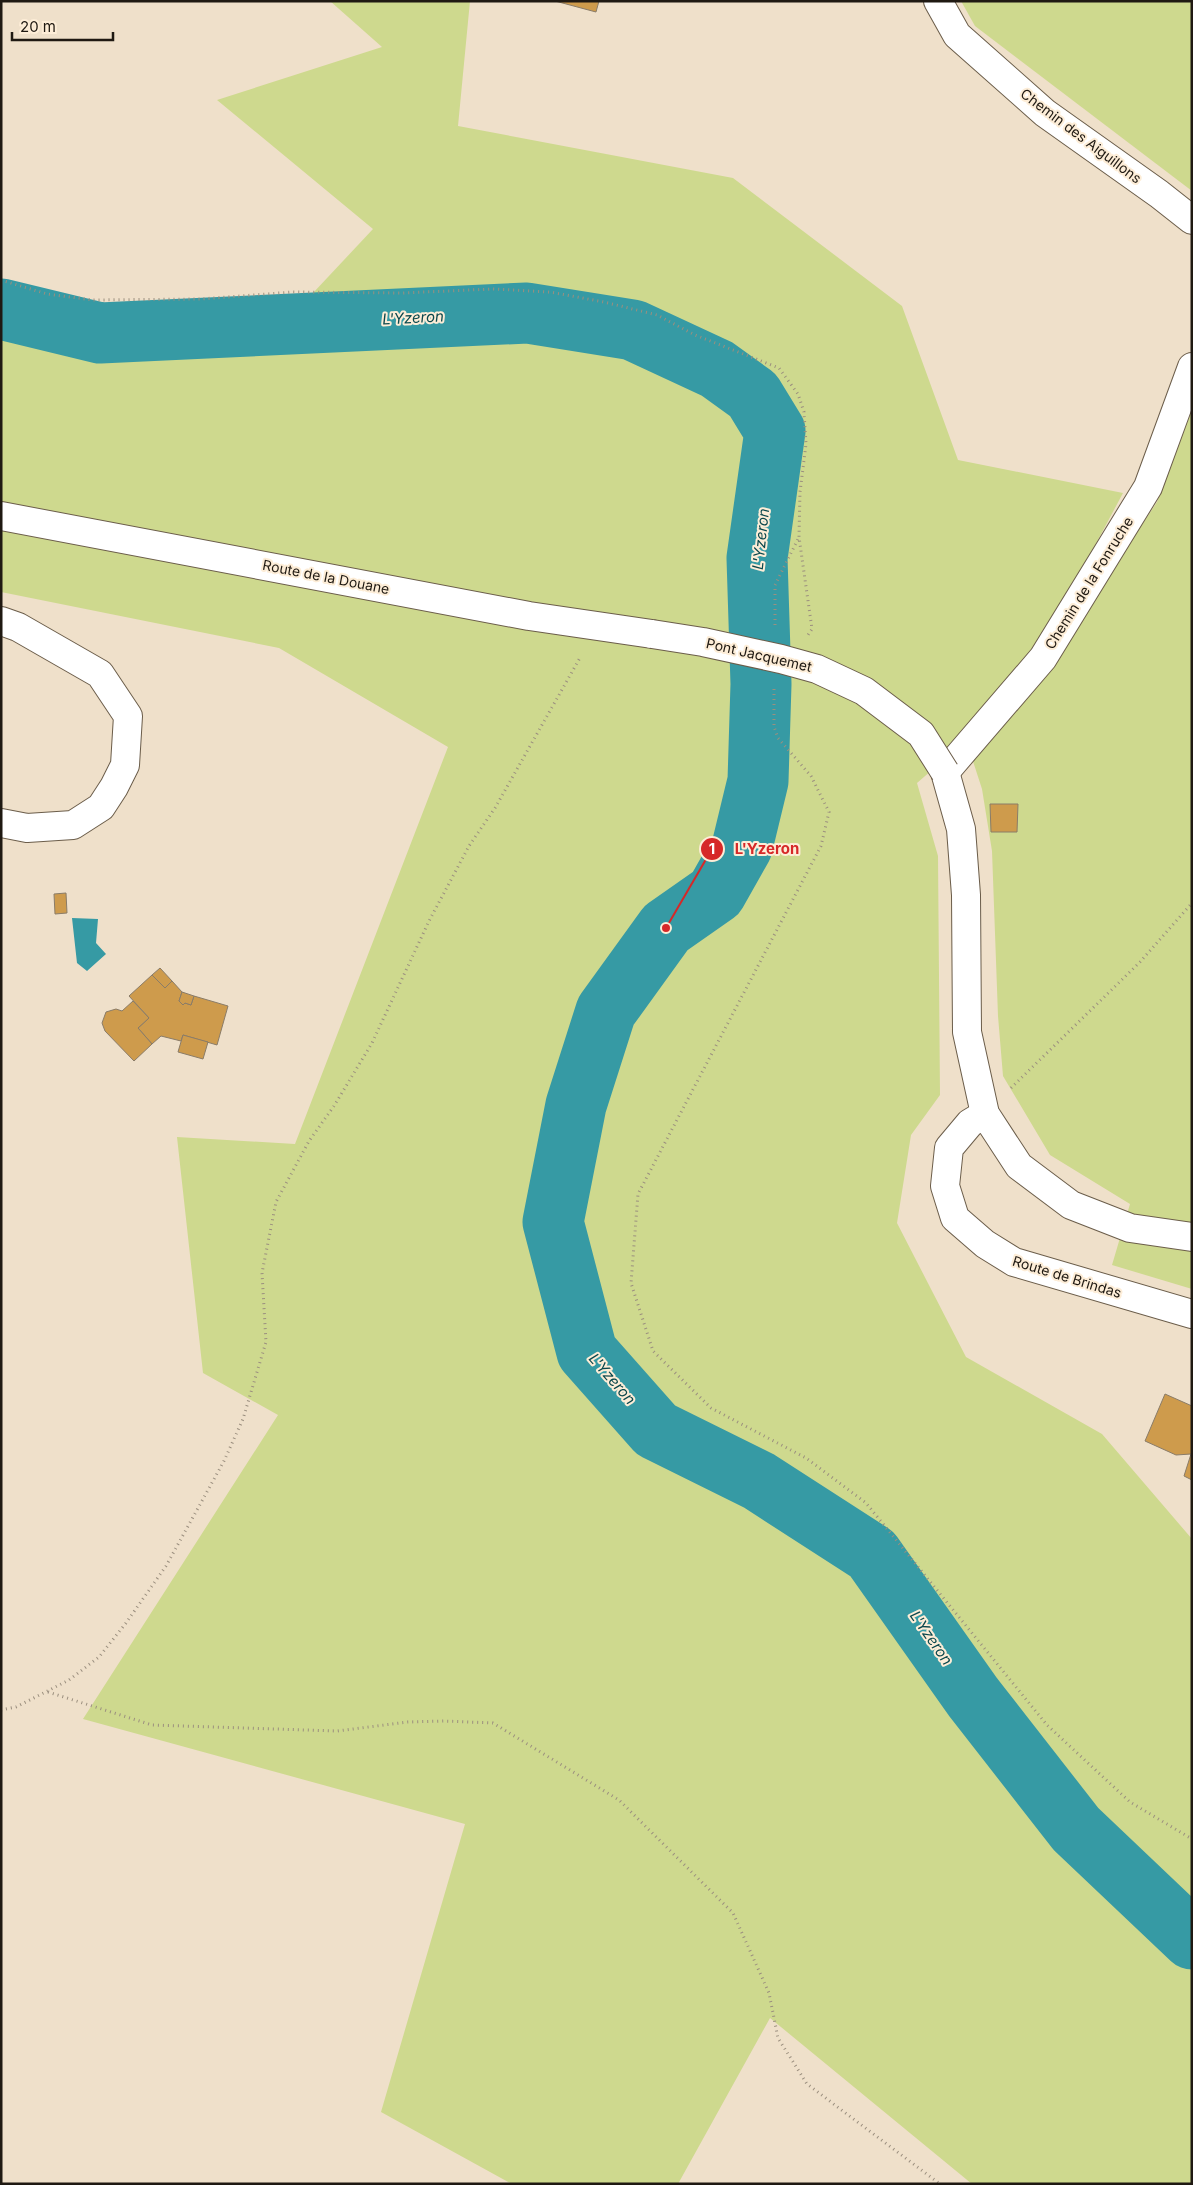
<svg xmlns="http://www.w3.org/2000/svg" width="1193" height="2185" viewBox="0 0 1193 2185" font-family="Inter,sans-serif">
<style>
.green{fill:#ced98e}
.water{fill:#369aa4}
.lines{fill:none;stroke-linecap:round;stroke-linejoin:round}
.river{stroke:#369aa4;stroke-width:61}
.building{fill:#ce9b4c;stroke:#8a7c68}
.minor-casing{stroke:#6b5d4a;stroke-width:30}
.primary-casing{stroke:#6b5d4a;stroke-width:30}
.path{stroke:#9b8f7f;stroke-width:3;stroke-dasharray:1 4;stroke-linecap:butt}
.minor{stroke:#fff;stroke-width:28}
.primary{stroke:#fff;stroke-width:28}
.primary-bridge-casing{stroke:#6b5d4a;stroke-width:30;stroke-linecap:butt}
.primary-bridge{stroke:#fff;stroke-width:28}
.labels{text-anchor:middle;stroke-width:4;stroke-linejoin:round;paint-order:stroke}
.street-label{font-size:14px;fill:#1f1912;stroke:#fdedd7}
.water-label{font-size:15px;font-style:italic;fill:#0a474c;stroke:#fdedd7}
.leader{fill:none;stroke:#d62828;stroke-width:2}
.callout-dot{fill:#d62828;stroke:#fdedd7;stroke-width:2}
.mark-label{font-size:15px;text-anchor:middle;font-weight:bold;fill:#fff}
.callout-label{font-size:15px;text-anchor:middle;font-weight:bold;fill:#d62828;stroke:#fdedd7;stroke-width:4;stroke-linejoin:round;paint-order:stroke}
</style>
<rect width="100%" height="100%" fill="#efe0ca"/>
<!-- green -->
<g class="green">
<polygon points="330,1 470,1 458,126 733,178 902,306 958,460 1123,493 1037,654 962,744 917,783 938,856 940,1095 911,1135 897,1223 966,1357 1102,1434 1192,1539 1192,2184 972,2184 770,2018 678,2184 512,2184 381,2112 465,1824 83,1719 278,1415 203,1373 177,1137 295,1144 448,747 279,648 1,592 1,292 93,313 298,309 373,229 217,100 382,47"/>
<polygon points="961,1 1192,1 1192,191 975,26"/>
<polygon points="1192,410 1192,1289 1112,1265 1130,1204 1050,1155 1003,1076 998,1016 992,851 982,789 970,752 1051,662 1157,502"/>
</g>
<!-- water -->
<polygon class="water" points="72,918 98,919 96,943 106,954 87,971 77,963"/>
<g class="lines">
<!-- river -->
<polyline class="river" points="1,309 100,333 527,313 633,330 717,369 753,395 775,431 757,558 761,684 758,781 742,847 716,893 666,928 606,1011 576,1105 553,1222 587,1352 656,1430 759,1481 872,1554 973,1697 1076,1829 1192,1939"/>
</g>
<!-- building -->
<g class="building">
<polygon points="555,1 599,1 596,12"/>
<polygon points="990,804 1018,804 1017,832 991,832"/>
<polygon points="66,893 67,913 55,914 54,894"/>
<polygon points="160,968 172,981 165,988 152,975"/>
<polygon points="152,975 165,988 172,981 182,992 179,1001 183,1005 185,1003 191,1005 194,996 228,1006 217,1045 183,1035 181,1041 161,1036 152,1044 138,1028 149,1018 129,996"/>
<polygon points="182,992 194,996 191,1005 185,1003 183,1005 179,1001"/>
<polygon points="133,1001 149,1018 138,1028 152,1044 134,1061 105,1031 102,1023 106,1012 116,1009 122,1011"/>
<polygon points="183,1035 208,1042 203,1059 178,1052"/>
<polygon points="1165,1394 1192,1406 1192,1480 1184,1476 1191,1454 1176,1455 1145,1441"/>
</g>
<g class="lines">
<defs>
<g id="minor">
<polyline points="938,1 957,35 1045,113 1159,194 1192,220"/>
<polyline points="1,621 18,627 100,674 128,716 125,765 114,787 101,807 73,825 27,828 1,823"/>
<polyline points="945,772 1043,658 1148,487 1192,367"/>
<polyline points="985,1114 970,1123 949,1148 945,1186 955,1218 985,1244 1014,1262 1192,1314"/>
</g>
<g id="primary">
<polyline points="1,516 529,616 652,634"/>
<polyline points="945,772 961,829 966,895 967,1032 985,1114 1019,1166 1071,1205 1130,1228 1192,1237"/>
</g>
</defs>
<!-- minor casing -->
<use href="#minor" class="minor-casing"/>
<!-- primary casing -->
<use href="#primary" class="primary-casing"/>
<!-- path -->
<g class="path">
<polyline points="1,280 47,294 93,300 201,299 293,292 402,293 493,289 550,292 604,302 657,315 695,335 779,368 798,394 804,412 806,444 800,492 799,537 812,629 808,635"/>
<polyline points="775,625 775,585 799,537"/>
<polyline points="774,689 774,727 778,738 811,776 829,812 821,846 638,1194 631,1283 653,1351 711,1408 806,1458 866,1503 1047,1725 1130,1802 1192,1839"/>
<polyline points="1011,1088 1140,962 1192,903"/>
<polyline points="48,1692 152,1725 337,1731 408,1722 444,1721 493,1723 619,1800 733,1913 769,1993 778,2038 807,2084 940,2184"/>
<polyline points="1,1710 16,1707 69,1680 99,1657 126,1623 166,1566 224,1461 243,1419 266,1342 262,1273 276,1202 309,1141 334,1106 372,1043 429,921 469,846 495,808 581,656"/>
</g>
<!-- minor -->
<use href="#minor" class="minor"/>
<!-- primary -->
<use href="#primary" class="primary"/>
<defs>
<polyline id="primary-bridge" points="652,634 703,642 781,659 817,669 864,691 921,734 945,772"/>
</defs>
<!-- primary-bridge casing -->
<use href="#primary-bridge" class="primary-bridge-casing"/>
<!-- primary-bridge -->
<use href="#primary-bridge" class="primary-bridge"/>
</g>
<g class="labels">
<!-- street labels -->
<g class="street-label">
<text transform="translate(1081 136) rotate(37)" y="5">Chemin des Aiguillons</text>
<text transform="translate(326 577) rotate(11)" y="5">Route de la Douane</text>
<text transform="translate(1089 583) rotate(-58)" y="5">Chemin de la Fonruche</text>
<text transform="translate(759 655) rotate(13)" y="5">Pont Jacquemet</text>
<text transform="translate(1067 1277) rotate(17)" y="5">Route de Brindas</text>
</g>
<!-- water labels -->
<g class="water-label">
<text transform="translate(413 318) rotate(-3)" y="5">L'Yzeron</text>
<text transform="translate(761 539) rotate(-84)" y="5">L'Yzeron</text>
<text transform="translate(612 1379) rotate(49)" y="5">L'Yzeron</text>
<text transform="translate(931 1638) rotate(55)" y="5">L'Yzeron</text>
</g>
</g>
<!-- callouts -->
<path class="leader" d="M666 928L712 849"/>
<g class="callout-dot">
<circle cx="666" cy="928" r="5"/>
<circle cx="712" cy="849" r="12"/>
</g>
<g class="mark-label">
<text x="712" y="854">1</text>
</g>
<g class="callout-label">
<text x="767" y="854">L'Yzeron</text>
</g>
<!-- border -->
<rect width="1193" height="2185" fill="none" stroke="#1f1912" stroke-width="5"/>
<!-- scale -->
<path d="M12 32v8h101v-8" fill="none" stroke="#1f1912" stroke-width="2.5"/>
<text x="20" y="32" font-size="15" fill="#1f1912" stroke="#fdedd7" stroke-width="4" paint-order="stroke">20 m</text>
</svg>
